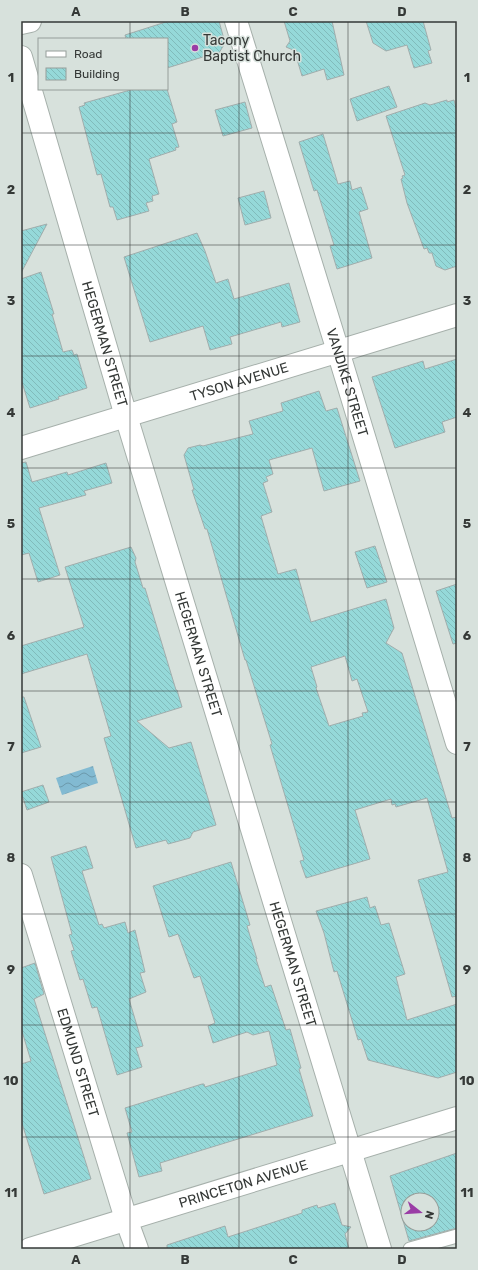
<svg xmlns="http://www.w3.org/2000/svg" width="478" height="1270" viewBox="0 0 478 1270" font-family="Rubik,sans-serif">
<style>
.water{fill:url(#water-waves)}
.building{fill:url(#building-back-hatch);stroke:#a1adac;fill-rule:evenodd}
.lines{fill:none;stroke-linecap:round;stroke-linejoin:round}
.lane-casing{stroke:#a6b0ab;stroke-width:15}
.street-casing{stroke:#a6b0ab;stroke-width:24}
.secondary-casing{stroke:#a6b0ab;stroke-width:24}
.lane{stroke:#fff;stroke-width:13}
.street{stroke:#fff;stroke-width:22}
.secondary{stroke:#fff;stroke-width:22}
.grid{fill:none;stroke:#353937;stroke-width:1;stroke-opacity:0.55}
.poi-dot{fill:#9a3da6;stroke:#d7e1dc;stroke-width:1.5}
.labels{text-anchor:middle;stroke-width:3;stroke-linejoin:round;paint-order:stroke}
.poi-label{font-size:14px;fill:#353937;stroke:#d7e1dc;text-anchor:start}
.street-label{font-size:14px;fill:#353937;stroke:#d7e1dc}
.neatline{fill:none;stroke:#353937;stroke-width:1.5}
.grid-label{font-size:13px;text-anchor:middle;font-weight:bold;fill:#353937}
</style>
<defs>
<pattern id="water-waves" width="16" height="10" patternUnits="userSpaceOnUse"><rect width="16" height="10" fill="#82bad2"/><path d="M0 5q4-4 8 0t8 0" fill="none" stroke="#6b98ab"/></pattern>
<pattern id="building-back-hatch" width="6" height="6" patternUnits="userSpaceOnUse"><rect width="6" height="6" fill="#95d9d9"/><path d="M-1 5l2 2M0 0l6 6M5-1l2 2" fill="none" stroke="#81bbbb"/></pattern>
</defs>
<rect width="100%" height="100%" fill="#d7e1dc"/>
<!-- water -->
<polygon class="water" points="93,766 98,783 62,795 56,778"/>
<!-- building -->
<g class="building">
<polygon points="169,21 219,21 225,43 219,53 206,57 206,56 167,68 167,39 126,39 125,35"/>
<polygon points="284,21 332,21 344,75 327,80 324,69 302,76 296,56 294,57 293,50 286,47 290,41"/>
<polygon points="366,21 423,21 431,50 428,51 432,63 414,68 407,45 386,51 373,43"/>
<polygon points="389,86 397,107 357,121 350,99"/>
<polygon points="134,89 167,89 177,122 172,124 179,147 175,148 176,150 149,159 159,194 152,196 153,201 146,203 149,211 117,220 113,207 110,207 101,174 97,175 79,107 85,105 84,103"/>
<polygon points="447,100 447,102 454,100 457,111 457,266 445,270 436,266 432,253 429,253 427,248 424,249 407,203 401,179 403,178 402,176 405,175 386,116 425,103 430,105"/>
<polygon points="245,102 252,128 223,136 215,110"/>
<polygon points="323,134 338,184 350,181 352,190 361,187 368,209 359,212 372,258 337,269 330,246 334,245 317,190 314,191 299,142"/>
<polygon points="264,191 271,218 245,225 238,198"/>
<polygon points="47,224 21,273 21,231"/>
<polygon points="197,233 205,251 216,283 228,279 234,299 289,283 300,322 282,327 281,322 230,337 232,344 210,350 203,326 150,342 124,257"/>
<polygon points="41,272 54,314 52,314 63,352 72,350 74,355 77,354 87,388 58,397 59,399 30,408 21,379 21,279"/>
<polygon points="457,359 457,417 442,422 445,432 395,448 372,377 423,361 425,369"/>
<path d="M319 391 326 411 337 408 360 481 324 491 312 448 269 460 273 474 266 477 268 481 263 483 272 512 261 516 278 574 296 569 311 622 386 599 394 628 386 643 402 653 452 818 457 817V996L452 997 418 880 448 872 427 798 396 807 395 804 392 805 391 799 355 810 370 859 306 878 300 861 304 860 270 745 272 744 246 660H245L207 529H205L192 490H194L184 455 188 448 200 445 203 446 218 442H221L253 434 249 421 283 411 281 403ZM345 656 352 681 357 679 368 712 362 713 363 716 329 726 316 688 317 687 311 667Z"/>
<polygon points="26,462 32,482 67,472 68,475 106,463 112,483 84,491 86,495 39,508 60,575 38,582 29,553 21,555 21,463"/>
<polygon points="375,546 387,582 367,588 355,552"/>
<polygon points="131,547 136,558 135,562 143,588 145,588 176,690 177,690 182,707 137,721 169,748 191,742 216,825 193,832 190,838 168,844 166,840 136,848 104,738 111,736 87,654 21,674 21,646 84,627 65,567"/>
<polygon points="457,584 457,643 453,644 436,591"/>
<polygon points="21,697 24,697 41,747 21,753"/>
<polygon points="43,785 49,802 27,810 21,792"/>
<polygon points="86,846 93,868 82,871 99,925 102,924 104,928 125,922 128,933 135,930 145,972 140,973 146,992 129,999 143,1046 136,1048 142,1067 117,1075 97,1007 92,1008 83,979 80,980 71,951 74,950 69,935 72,934 51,857"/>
<polygon points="231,862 250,925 247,926 257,959 256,959 265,987 271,985 286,1030 290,1029 301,1068 299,1069 313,1116 160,1163 162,1171 139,1177 127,1133 132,1132 125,1108 202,1084 204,1084 205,1087 277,1065 269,1031 253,1035 247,1032 213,1043 208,1026 215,1023 200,976 194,978 178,934 169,937 153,886"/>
<polygon points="367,897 370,908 375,906 381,925 389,923 405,974 396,977 407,1020 457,1004 457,1072 438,1078 368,1060 361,1039 358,1040 337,971 334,972 324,933 316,911"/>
<polygon points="35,963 44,994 34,999 91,1179 44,1194 21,1120 21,1064 31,1061 21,1028 21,968"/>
<path d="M457 1153V1228L409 1241 390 1176ZM408 1200H432V1224H408Z"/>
<polygon points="335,1203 342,1225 351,1227 345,1234 349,1249 167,1249 167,1245 225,1226 228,1237 302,1213 302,1210 317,1205 318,1208"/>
</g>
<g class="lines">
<defs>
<polyline id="lane" points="410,1249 457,1236"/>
<g id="street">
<path id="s1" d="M236 21 338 351 457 743"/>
<polyline points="21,23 30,21"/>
<path id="s2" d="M21 57 126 416 380 1249"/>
<path id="s3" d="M21 875 126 1219 137 1249"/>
</g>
<g id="secondary">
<path id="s4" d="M21 448 457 315"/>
<path id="s5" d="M30 1249 457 1118"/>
</g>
</defs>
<!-- lane casing -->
<use href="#lane" class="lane-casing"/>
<!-- street casing -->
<use href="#street" class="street-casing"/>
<!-- secondary casing -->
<use href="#secondary" class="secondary-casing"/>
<!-- lane -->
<use href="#lane" class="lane"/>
<!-- street -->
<use href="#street" class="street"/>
<!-- secondary -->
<use href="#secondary" class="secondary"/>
</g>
<!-- grid -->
<path class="grid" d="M130 21V39M239 21V1249M348 21V1249M130 89V1249M21 133H457M21 245H457M21 356H457M21 468H457M21 579H457M21 691H457M21 802H457M21 914H457M21 1025H457M21 1137H457"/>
<!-- markers -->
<circle class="poi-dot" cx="195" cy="48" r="4"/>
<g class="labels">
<!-- poi labels -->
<g class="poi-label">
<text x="203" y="45">Tacony<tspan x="203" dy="16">Baptist Church</tspan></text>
</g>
<!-- street labels -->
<g class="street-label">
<text dy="5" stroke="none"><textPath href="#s2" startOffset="299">HEGERMAN STREET</textPath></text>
<text dy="5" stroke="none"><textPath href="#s4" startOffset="228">TYSON AVENUE</textPath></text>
<text dy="5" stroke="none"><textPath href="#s1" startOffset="378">VANDIKE STREET</textPath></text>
<text dy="5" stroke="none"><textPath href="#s2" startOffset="623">HEGERMAN STREET</textPath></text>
<text dy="5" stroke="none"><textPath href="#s2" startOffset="947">HEGERMAN STREET</textPath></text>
<text dy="5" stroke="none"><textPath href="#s3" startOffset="196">EDMUND STREET</textPath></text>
<text dy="5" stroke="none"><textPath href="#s5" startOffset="223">PRINCETON AVENUE</textPath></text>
</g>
</g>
<!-- border -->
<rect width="478" height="1270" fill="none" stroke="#d7e1dc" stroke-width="44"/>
<!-- legend -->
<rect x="38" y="38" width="130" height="52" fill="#d7e1dc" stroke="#969e9a"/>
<rect x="46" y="51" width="20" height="6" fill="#ffffff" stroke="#969e9a"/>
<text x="74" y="58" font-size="12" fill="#353937">Road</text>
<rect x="46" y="68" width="20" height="12" fill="url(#building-back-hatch)" stroke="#969e9a"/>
<text x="74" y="78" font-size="12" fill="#353937">Building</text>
<!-- north arrow -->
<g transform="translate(420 1212) rotate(107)"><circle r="19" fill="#d7e1dc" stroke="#969e9a"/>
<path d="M0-3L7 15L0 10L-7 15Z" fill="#9a3da6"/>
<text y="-6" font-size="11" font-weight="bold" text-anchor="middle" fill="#353937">N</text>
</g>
<rect x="22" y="22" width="434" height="1226" class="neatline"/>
<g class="grid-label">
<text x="76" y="16">A</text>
<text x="185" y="16">B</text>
<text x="293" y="16">C</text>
<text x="402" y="16">D</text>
<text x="11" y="82">1</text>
<text x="467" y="82">1</text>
<text x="11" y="194">2</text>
<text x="467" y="194">2</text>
<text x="11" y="305">3</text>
<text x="467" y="305">3</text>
<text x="11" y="417">4</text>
<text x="467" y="417">4</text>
<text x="11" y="528">5</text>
<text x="467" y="528">5</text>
<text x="11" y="640">6</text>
<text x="467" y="640">6</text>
<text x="11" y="751">7</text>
<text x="467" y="751">7</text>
<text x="11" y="862">8</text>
<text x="467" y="862">8</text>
<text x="11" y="974">9</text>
<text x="467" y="974">9</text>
<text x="11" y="1085">10</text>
<text x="467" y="1085">10</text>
<text x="11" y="1197">11</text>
<text x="467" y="1197">11</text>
<text x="76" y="1264">A</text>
<text x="185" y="1264">B</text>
<text x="293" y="1264">C</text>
<text x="402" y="1264">D</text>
</g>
</svg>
